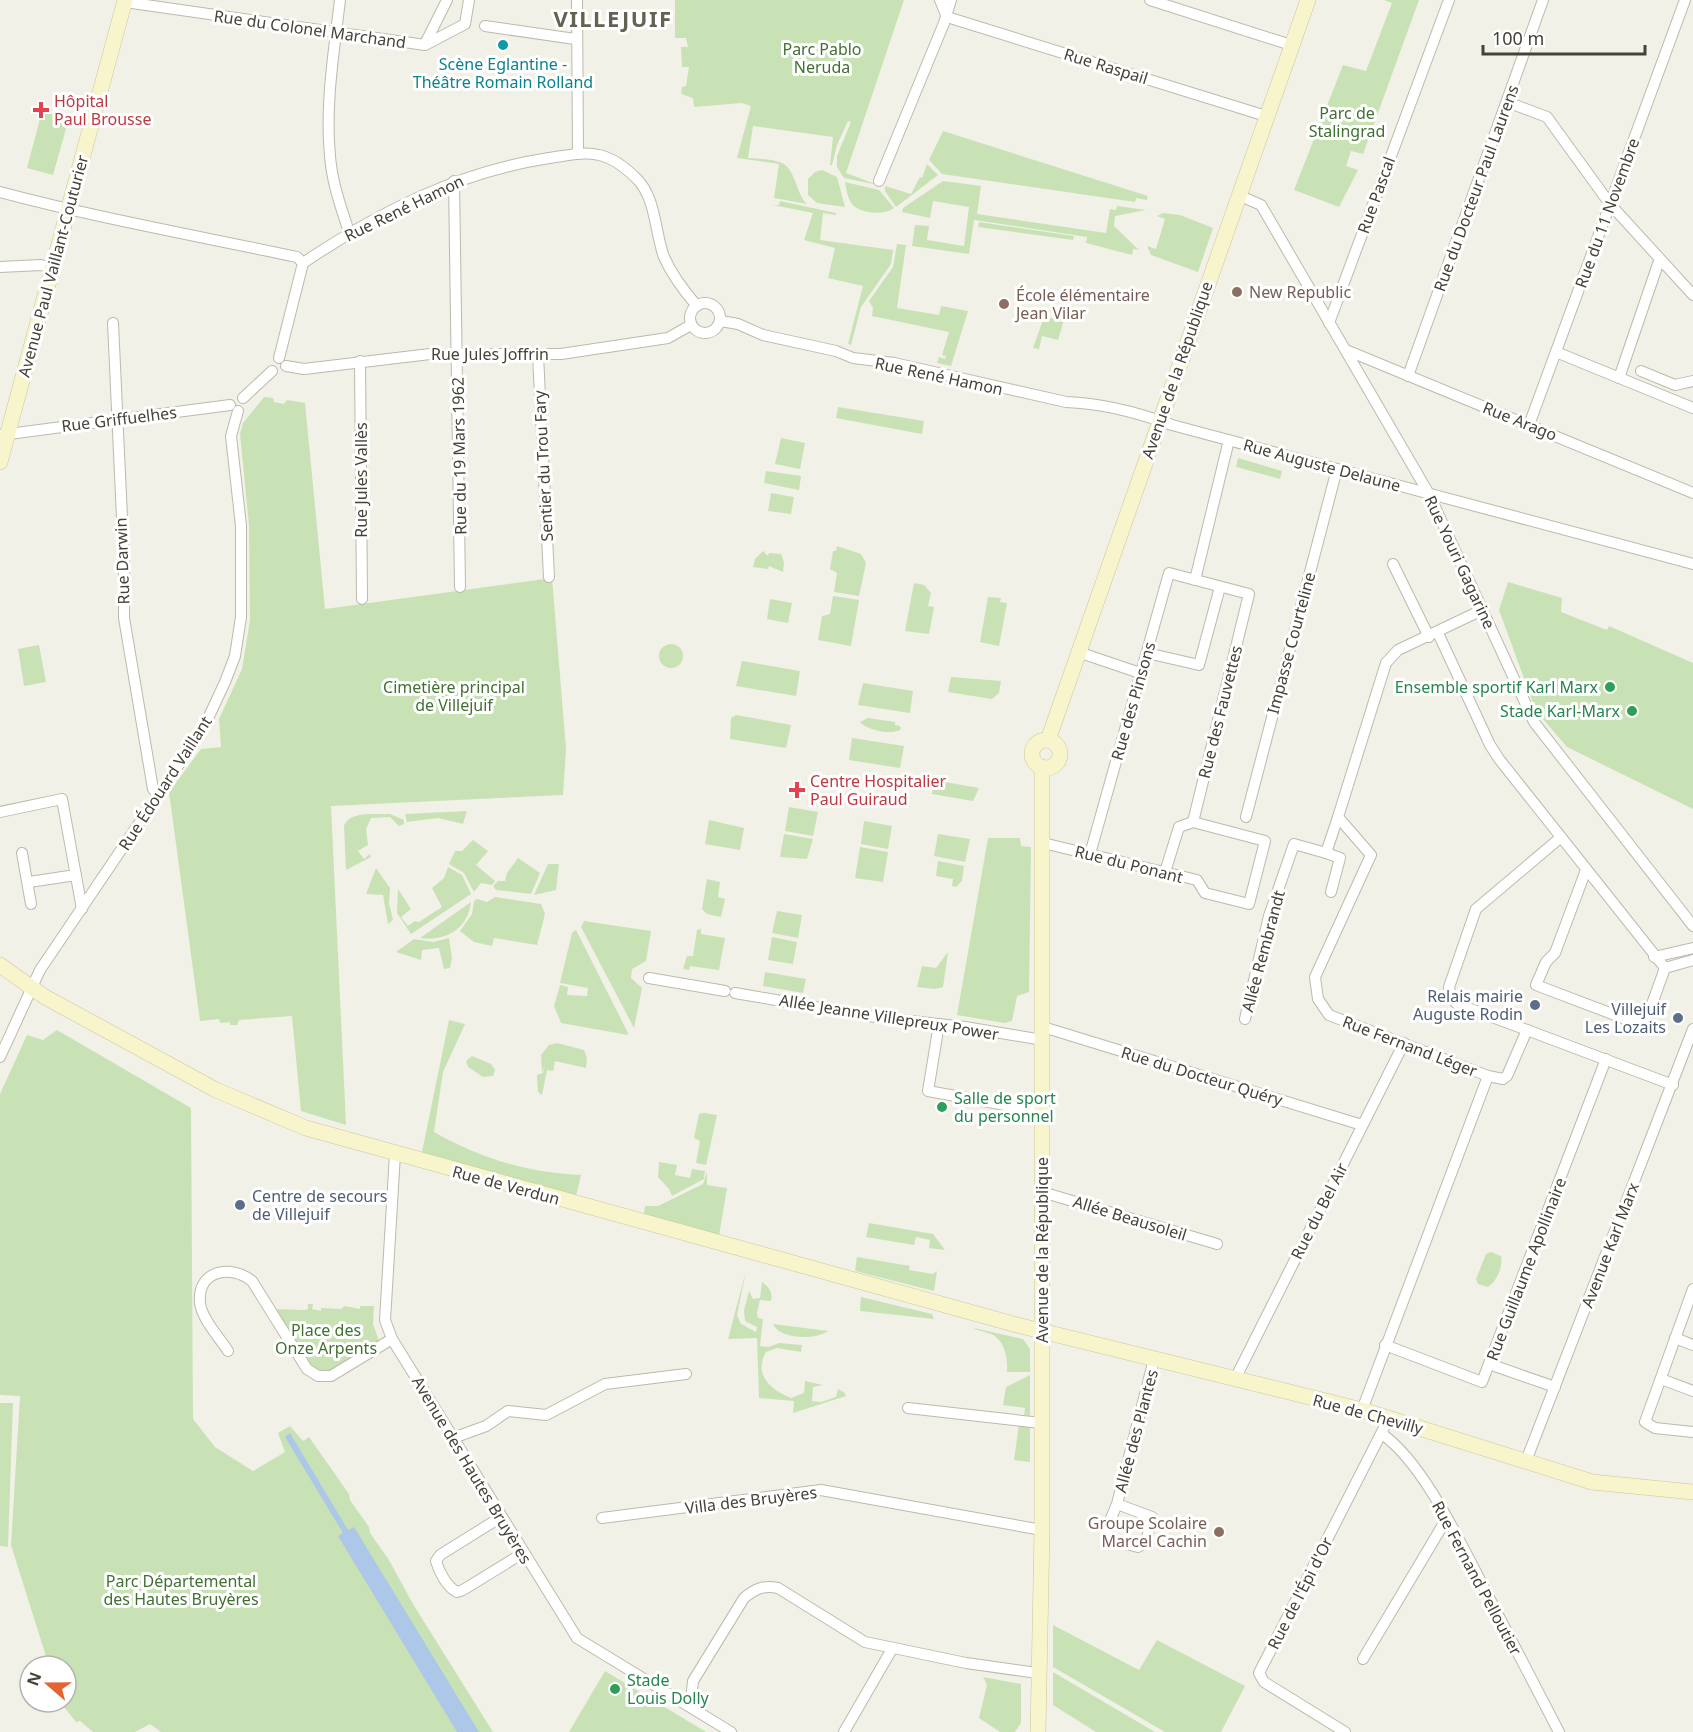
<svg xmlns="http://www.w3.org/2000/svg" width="1693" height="1732" viewBox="0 0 1693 1732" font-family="'Noto Sans',sans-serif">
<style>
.green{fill:#c8e2b6}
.water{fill:#acc7e8}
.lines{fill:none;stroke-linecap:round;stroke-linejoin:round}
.street-casing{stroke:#bdb9ac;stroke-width:12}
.secondary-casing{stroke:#ccc69d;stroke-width:16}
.street{stroke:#fff;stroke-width:10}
.secondary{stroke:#f8f4cc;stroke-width:15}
.culture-dot{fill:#0f9aa8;stroke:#fff;stroke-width:2}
.health-dot{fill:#e0444e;stroke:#fff;stroke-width:2}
.education-dot{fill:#8d6e63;stroke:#fff;stroke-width:2}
.leisure-dot{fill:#2e9e5b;stroke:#fff;stroke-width:2}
.service-dot{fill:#5c6f8a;stroke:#fff;stroke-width:2}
.labels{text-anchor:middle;stroke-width:6;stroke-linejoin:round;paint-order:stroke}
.street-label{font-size:16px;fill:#454238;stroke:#fff}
.park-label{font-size:16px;fill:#417032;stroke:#fff}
.culture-label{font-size:16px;fill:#0d838f;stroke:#fff}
.health-label{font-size:16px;fill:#be3a42;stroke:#fff;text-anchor:start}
.education-label{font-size:16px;fill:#785e54;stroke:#fff;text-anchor:start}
.leisure-label{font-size:16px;fill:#27864d;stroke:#fff;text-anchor:end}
.service-label{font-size:16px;fill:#4e5e75;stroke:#fff;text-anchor:end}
.district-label{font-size:22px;font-weight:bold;letter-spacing:1.5px;fill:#666150;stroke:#fff}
</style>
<rect width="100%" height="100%" fill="#f2f1e8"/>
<!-- green -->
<g class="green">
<path d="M675 0H904L846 173 878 185 844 178 837 167V156L851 122 848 121 837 145 832 165H830L833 137 753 126 748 158C759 159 773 159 782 163 796 170 796 194 807 204L774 198 779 164 737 158 751 106 742 103 694 107 693 98 681 94 682 87 686 86 689 67H682L681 47H688L686 38H675Z"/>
<polygon points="1384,0 1419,0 1363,154 1351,151 1346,166 1358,170 1339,207 1294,190 1343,65 1366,71 1392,3"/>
<polygon points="42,111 69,118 53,175 27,168"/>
<polygon points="943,131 1148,196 1147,200 1136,198 1135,202 942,174 929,160"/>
<polygon points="927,164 938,175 896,207 885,191 885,186 911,194 920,177 922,178"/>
<polygon points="822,170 837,177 845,207 817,203 808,195 808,179 815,172"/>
<polygon points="943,181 981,186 977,214 1106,233 1110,209 1116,210 1117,206 1146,210 1115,216 1114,226 1139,250 1133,249 1132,255 1086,243 1087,237 974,220 969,254 912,246 915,225 929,226 927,240 964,246 969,207 933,201 930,218 902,212 903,208"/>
<path d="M845 182 879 190 894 208C884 216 856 214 850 201 847 195 846 188 845 182Z"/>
<polygon points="780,201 836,213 836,215 823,213 820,240 893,250 891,264 861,307 851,345 848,344 863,286 828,278 835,248 804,240 813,213 773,205 779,205"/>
<polygon points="1163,213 1180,215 1213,228 1198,272 1151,255 1147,246 1156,249 1165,219 1157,216"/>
<polygon points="979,222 1074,236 1073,240 978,227"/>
<polygon points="897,244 906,245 897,308 939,315 941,306 968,311 951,366 937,363 939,357 945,359 946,356 942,355 949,332 872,316 873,308 869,301 893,267"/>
<polygon points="1044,317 1064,320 1058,340 1042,336 1039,349 1033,348"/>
<polygon points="264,397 273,398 274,402 284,404 287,400 305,403 325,609 552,578 566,749 563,795 331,806 346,1125 301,1111 292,1016 239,1020 237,1025 230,1025 230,1022 220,1023 219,1019 200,1021 169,792 201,749 221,747 219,719 242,669 250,620 249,525 240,434 243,423"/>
<polygon points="838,407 924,421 922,434 836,418"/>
<polygon points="781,438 805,443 800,469 775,464"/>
<polygon points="1238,458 1282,471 1280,479 1236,467"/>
<polygon points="766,471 801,476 799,490 764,483"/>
<polygon points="771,493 794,497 791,514 768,511"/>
<polygon points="837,546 861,554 866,563 859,596 834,592 837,573 830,569 833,551 836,551"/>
<polygon points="763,551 768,556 769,553 781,554 784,562 783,572 769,566 768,569 753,567 755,559"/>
<polygon points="1508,582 1562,598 1561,612 1607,630 1609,626 1693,663 1693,809 1567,747 1536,711 1499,610"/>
<polygon points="914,583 924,585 931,593 928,606 934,607 929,634 905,631"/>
<polygon points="833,596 859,600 851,646 818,640 822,616 830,614"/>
<polygon points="988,597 1001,598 1000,602 1007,603 999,646 980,642"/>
<polygon points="770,599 792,603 788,623 767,619"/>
<circle cx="671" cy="656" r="12"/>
<polygon points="39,645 46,682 24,686 18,649"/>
<polygon points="742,661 800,671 796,696 736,686"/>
<polygon points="951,677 1001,681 999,693 992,699 948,692"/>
<polygon points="863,683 913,691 910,713 858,705"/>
<polygon points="736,715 791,725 786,748 730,739 731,718"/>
<path d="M868 718 895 722V725L900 726 901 729C893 736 866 730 860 722Z"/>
<polygon points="852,738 904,746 900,768 849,760"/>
<polygon points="934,780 979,788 973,801 932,794"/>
<polygon points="789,807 818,812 813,836 785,831"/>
<polygon points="467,811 463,824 438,818 407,822 405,814"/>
<path d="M390 814 404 820V824L399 826 390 817 371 818 366 829 368 845 358 851 364 859 370 854 371 857 346 870 344 826C350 810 376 815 390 814Z"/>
<polygon points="709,820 744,828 740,850 705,844"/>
<polygon points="864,821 892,826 888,849 861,844"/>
<polygon points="784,834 813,839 807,859 780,857"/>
<polygon points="938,834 970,839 965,862 934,856"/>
<polygon points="988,838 1020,838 1021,846 1031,847 1029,992 1017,996 1012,1021 1004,1023 957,1015"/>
<polygon points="473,840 488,851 476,865 495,881 492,885 481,883 474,892 464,873 449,864 455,851 462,851"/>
<polygon points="860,847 888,852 883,882 855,878"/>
<polygon points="518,858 540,873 531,894 496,890 493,886 498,881 505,881 507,873"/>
<polygon points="938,861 964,866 962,881 956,887 952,886 953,879 936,876"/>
<polygon points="548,864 559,864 556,890 534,895"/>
<polygon points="448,867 462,875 471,894 411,934 397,913 398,889 411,909 401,917 408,926 415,921 419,922 442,907 432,888 444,878"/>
<polygon points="376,868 390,888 389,903 393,920 388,924 383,895 366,894"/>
<polygon points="707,879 720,882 718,897 725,899 721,917 707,914 702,909"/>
<polygon points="495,897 541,904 545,914 537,945 494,938 492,946 474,942 460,931 472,914 474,901 477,899 487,902"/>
<path d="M471 902C468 929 445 942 420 938Z"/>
<polygon points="777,911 802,915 798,938 772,933"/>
<polygon points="584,921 651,931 646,961 632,969 631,978 642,988 634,1028 581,927"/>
<polygon points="701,929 701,934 725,938 719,970 690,966 689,970 683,969 687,956 693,956 697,930"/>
<polygon points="576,930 628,1033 628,1035 561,1023 554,1006 560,985 568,987 567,995 587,996 588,988 560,983 572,933"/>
<polygon points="772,937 797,942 793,964 768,960"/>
<polygon points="449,938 452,958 450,968 444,969 439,948 422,950 421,960 396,952 414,939 433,942"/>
<polygon points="948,952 943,987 935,989 917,987 922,966 936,968"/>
<polygon points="765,972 806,979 803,993 763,986"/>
<path d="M449 1020 465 1024 443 1072 434 1132C481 1159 527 1172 581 1175L576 1196 422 1152Z"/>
<polygon points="57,1030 191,1108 193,1419 215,1447 253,1471 285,1452 278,1433 290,1426 303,1441 309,1437 349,1494 350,1500 369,1527 370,1533 389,1560 413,1604 493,1732 161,1732 150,1724 135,1732 93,1732 80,1721 76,1722 60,1702 66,1702 66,1666 49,1666 11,1545 20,1396 0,1395 0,1094 27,1035 43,1040"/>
<polygon points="557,1043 584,1050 587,1058 586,1068 555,1061 553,1071 547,1070 542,1095 538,1092 537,1075 543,1073 545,1065 542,1073 541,1055 549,1045"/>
<polygon points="472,1056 491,1064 495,1070 493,1076 483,1077 468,1067 466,1061"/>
<polygon points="704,1113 717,1115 706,1165 696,1163 700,1141 694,1138 699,1114"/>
<polygon points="659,1162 677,1165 675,1175 690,1178 692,1169 705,1171 704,1179 672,1196 669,1189 658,1177"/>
<polygon points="707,1172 707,1185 727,1188 719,1236 644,1214 645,1206 658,1206 703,1184"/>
<polygon points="869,1223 933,1234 945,1250 929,1248 930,1240 916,1237 914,1245 866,1237"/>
<path d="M1491 1252 1501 1256C1503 1267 1497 1281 1488 1287L1478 1284 1476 1279 1486 1254Z"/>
<polygon points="857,1257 910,1266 909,1270 933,1274 937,1271 934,1291 855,1271"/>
<path d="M746 1271 737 1315 741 1324 756 1332 757 1327 745 1321 744 1310 749 1291 753 1299 760 1298 762 1282C769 1287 773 1292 771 1301L760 1300 757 1313 758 1318 763 1319 760 1346 769 1347 779 1343 802 1345 801 1352 777 1348 766 1352C753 1375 771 1390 791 1398L804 1393 805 1381 823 1385 813 1387 812 1401 821 1402 836 1397 838 1389 845 1393 846 1396 793 1413 794 1401 759 1398 757 1338 728 1339Z"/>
<polygon points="861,1297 932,1314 934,1319 860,1311"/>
<polygon points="308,1304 313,1304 312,1309 321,1311 321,1308 341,1309 345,1306 360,1309 360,1306 374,1306 373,1324 379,1341 328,1372 311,1368 276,1309 304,1310 308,1309"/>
<path d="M773 1324 828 1331C816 1340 780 1340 773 1324Z"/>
<path d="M974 1328 1023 1339 1030 1349V1372H1007C1008 1359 1005 1340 991 1334 984 1331 977 1331 974 1328Z"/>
<polygon points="1030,1375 1030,1416 1024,1415 1025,1408 1003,1405 1006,1387"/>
<polygon points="0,1403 13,1403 8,1547 0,1546"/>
<polygon points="1019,1424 1030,1426 1030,1462 1014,1460"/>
<polygon points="1053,1625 1139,1670 1157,1640 1245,1686 1221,1732 1165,1732 1053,1667"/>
<polygon points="605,1671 706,1732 569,1732"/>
<polygon points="1053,1672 1155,1732 1096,1732 1053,1705"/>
<polygon points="983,1677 1021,1684 1021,1723 1015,1732 1000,1732 979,1718 987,1685"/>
</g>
<!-- water -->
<polygon class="water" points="290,1433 348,1530 354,1527 479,1732 457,1732 338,1536 343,1533 285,1437"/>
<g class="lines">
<defs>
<g id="street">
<path d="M340 0C334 51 325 105 330 156 332 183 341 207 349 232"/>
<polyline points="577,0 578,154"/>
<polyline points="940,0 947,17"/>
<polyline points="1150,0 1291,45"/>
<polyline points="125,2 425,45"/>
<polyline points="947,17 1266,116"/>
<polyline points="485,26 575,39"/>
<polyline points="425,44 447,0"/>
<polyline points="425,45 465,24 469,0"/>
<polyline points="1507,102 1547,117 1610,204 1693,295"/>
<polyline points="454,181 460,587"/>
<polyline points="879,181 944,23 951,0"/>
<path d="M0 192C98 218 198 236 297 257L303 263"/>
<polyline points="1238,195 1261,205 1429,494 1534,722 1693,926"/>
<path d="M303 263C379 212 458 172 549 158 565 156 583 151 599 155 613 158 628 170 637 179 656 198 655 233 664 257 672 275 684 291 697 306"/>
<polyline points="0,267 41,265 53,268"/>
<circle cx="705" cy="318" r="15"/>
<path d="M721 321 738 324 763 335 836 351 853 358 894 363 1066 402C1102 403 1139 413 1172 425L1693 564"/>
<polyline points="113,323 124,561 124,618 153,789 158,795"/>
<polyline points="1329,323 1449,0"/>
<polyline points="1346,350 1693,493"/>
<polyline points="1556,352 1693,408"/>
<polyline points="538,355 549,577"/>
<polyline points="279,358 303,263"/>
<polyline points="360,361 362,599"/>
<polyline points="286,366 304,369 430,354 561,354 668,338 691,325"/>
<polyline points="1641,371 1675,385 1693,381"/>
<polyline points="1408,376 1543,0"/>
<polyline points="1619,378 1659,261"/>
<polyline points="243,398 272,371"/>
<polyline points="1529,425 1685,0"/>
<polyline points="1,435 230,405"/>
<polyline points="1393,564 1429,637"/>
<polyline points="1195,580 1229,440"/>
<polyline points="1482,610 1398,650 1386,663 1338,817 1371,855 1315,977 1318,999 1329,1015 1488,1076 1503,1079 1507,1076 1527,1030 1673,1085"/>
<polyline points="1438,633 1490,745 1499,759 1665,968"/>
<polyline points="1078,652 1140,673"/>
<polyline points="1147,653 1199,665 1220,587"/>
<polyline points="0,812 62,799 82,909"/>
<polyline points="1246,817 1337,469"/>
<polyline points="1043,843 1197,880 1205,893 1249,904 1265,841 1193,822"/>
<polyline points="22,853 31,904"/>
<polyline points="1326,853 1340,858 1331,892"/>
<polyline points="1090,854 1169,573 1249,594 1193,822 1179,827 1165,872"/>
<polyline points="1586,870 1555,953 1546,962 1536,985 1644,1026 1665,968"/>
<polyline points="29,882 76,875"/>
<polyline points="1654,957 1693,948"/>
<polyline points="1665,968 1693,960"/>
<polyline points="649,978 725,991"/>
<polyline points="735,993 868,1016 965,1027 1043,1040"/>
<polyline points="1245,1019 1269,916 1294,844 1326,853 1338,817"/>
<polyline points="939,1024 928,1091 1043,1112"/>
<polyline points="1043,1027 1362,1125"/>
<polyline points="1527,1030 1457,1004 1451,997 1449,987 1476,909 1560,838"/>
<polyline points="0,1057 40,970 204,727 225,682 235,656 241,617 241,526 231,436 238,411"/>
<polyline points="395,1154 385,1320 392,1339 577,1638 731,1732"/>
<polyline points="1042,1192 1217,1244"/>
<polyline points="1693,1289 1645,1422 1655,1428 1693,1432"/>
<polyline points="1675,1338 1693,1345"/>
<polyline points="1385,1345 1482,1382 1606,1059"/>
<path d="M228 1351C219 1337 202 1319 200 1303 197 1270 231 1264 252 1281L307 1369 318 1376H331L392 1339"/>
<polyline points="1489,1364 1555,1387"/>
<polyline points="1235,1379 1404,1043"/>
<polyline points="1661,1379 1693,1391"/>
<polyline points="908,1408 1041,1423"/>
<polyline points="1362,1410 1488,1076"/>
<path d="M1382 1434C1422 1462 1458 1538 1481 1582 1507 1632 1533 1682 1559 1732"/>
<polyline points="453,1438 486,1426 508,1411 546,1415 605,1384 686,1374"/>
<polyline points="1526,1461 1693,1029"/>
<polyline points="1117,1504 1152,1517 1146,1542 1138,1547 1108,1539 1107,1528 1117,1504 1154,1359"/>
<path d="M501 1517 440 1555 436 1561C439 1572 447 1587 457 1592L463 1590 523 1553"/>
<polyline points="602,1518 821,1490 1042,1530"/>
<polyline points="1363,1659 1447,1518"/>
<path d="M696 1710 691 1700 693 1681 744 1598C755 1589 763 1585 778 1588L865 1642 966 1663 1037 1673"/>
<polyline points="844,1732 892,1649"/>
<polyline points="1345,1732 1264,1682 1259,1673 1389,1418"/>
</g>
<g id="secondary">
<polyline points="0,462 125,0"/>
<polyline points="1048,740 1308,0"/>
<circle cx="1046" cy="754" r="14"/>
<polyline points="0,965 45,997 216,1090 306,1128 1017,1325 1362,1410 1592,1482 1693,1492"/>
<polyline points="1038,1732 1042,1530 1042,767"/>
</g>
</defs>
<!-- street casing -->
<use href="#street" class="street-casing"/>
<!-- secondary casing -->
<use href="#secondary" class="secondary-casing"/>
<!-- street -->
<use href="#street" class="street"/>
<!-- secondary -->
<use href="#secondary" class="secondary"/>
</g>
<!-- markers -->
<circle class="culture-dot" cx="503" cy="45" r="6"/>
<g class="health-dot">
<path d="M38 101h6v6h6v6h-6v6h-6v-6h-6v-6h6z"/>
<path d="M794 781h6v6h6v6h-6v6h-6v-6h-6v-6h6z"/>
</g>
<g class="education-dot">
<circle cx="1237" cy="292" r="6"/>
<circle cx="1004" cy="304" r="6"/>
<circle cx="1219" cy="1532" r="6"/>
</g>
<g class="leisure-dot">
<circle cx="1610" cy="687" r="6"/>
<circle cx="1632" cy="711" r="6"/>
<circle cx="942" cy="1107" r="6"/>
<circle cx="615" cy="1689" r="6"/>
</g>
<g class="service-dot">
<circle cx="1535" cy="1005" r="6"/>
<circle cx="1678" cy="1018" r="6"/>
<circle cx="240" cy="1205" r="6"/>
</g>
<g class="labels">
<!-- street labels -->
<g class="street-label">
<text transform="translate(310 29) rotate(8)" y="6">Rue du Colonel Marchand</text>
<text transform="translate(1106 66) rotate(17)" y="6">Rue Raspail</text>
<text transform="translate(1476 188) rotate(-70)" y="6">Rue du Docteur Paul Laurens</text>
<text transform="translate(1376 195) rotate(-70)" y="6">Rue Pascal</text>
<text transform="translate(404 208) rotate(-26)" y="6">Rue René Hamon</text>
<text transform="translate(1607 213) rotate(-70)" y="6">Rue du 11 Novembre</text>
<text transform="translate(53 266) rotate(-75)" y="6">Avenue Paul Vaillant-Couturier</text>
<text x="490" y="360">Rue Jules Joffrin</text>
<text transform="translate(1177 370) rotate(-71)" y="6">Avenue de la République</text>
<text transform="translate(939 376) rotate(12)" y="6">Rue René Hamon</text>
<text transform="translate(119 419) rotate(-7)" y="6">Rue Griffuelhes</text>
<text transform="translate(1520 421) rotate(22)" y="6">Rue Arago</text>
<text transform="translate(459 456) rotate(-91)" y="6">Rue du 19 Mars 1962</text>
<text transform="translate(1322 465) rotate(15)" y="6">Rue Auguste Delaune</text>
<text transform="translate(543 466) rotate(-93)" y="6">Sentier du Trou Fary</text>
<text transform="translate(361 480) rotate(-90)" y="6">Rue Jules Vallès</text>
<text transform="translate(122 561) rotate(-92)" y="6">Rue Darwin</text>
<text transform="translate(1460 562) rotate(65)" y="6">Rue Youri Gagarine</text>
<text transform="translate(1291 643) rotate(-75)" y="6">Impasse Courteline</text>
<text transform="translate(1133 701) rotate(-74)" y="6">Rue des Pinsons</text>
<text transform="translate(1220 712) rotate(-76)" y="6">Rue des Fauvettes</text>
<text transform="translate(165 783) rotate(-57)" y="6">Rue Édouard Vaillant</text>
<text transform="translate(1129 864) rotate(14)" y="6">Rue du Ponant</text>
<text transform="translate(1263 951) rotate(-75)" y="6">Allée Rembrandt</text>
<text transform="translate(889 1017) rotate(9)" y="6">Allée Jeanne Villepreux Power</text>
<text transform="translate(1410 1046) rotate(21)" y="6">Rue Fernand Léger</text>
<text transform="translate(1202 1076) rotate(17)" y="6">Rue du Docteur Quéry</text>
<text transform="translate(506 1185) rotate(15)" y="6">Rue de Verdun</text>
<text transform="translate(1319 1211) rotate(-63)" y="6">Rue du Bel Air</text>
<text transform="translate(1130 1218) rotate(17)" y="6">Allée Beausoleil</text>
<text transform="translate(1610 1245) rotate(-69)" y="6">Avenue Karl Marx</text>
<text transform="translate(1042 1250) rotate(-90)" y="6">Avenue de la République</text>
<text transform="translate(1526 1269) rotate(-69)" y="6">Rue Guillaume Apollinaire</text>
<text transform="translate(1368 1414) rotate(15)" y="6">Rue de Chevilly</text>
<text transform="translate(1136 1431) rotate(-75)" y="6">Allée des Plantes</text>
<text transform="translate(472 1470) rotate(59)" y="6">Avenue des Hautes Bruyères</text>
<text transform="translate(751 1500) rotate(-7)" y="6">Villa des Bruyères</text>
<text transform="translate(1477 1578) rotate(62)" y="6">Rue Fernand Pelloutier</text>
<text transform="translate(1300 1593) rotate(-63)" y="6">Rue de l'Épi d'Or</text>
</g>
<!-- park labels -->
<g class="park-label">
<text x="822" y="55">Parc Pablo<tspan x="822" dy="18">Neruda</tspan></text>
<text x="1347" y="119">Parc de<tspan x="1347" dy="18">Stalingrad</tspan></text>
<text x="454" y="693">Cimetière principal<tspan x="454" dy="18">de Villejuif</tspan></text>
<text x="326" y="1336">Place des<tspan x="326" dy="18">Onze Arpents</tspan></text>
<text x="181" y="1587">Parc Départemental<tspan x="181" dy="18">des Hautes Bruyères</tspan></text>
</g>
<!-- culture labels -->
<g class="culture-label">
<text x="503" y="70">Scène Eglantine -<tspan x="503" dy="18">Théâtre Romain Rolland</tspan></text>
</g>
<!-- health labels -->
<g class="health-label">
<text x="54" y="107">Hôpital<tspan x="54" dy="18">Paul Brousse</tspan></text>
<text x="810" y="787">Centre Hospitalier<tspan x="810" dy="18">Paul Guiraud</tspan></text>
</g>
<!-- education labels -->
<g class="education-label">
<text x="1249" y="298">New Republic</text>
<text x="1016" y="301">École élémentaire<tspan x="1016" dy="18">Jean Vilar</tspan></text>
<text x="1207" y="1529" text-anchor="end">Groupe Scolaire<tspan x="1207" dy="18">Marcel Cachin</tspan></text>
</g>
<!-- leisure labels -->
<g class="leisure-label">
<text x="1598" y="693">Ensemble sportif Karl Marx</text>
<text x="1620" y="717">Stade Karl-Marx</text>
<text x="954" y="1104" text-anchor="start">Salle de sport<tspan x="954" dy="18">du personnel</tspan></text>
<text x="627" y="1686" text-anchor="start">Stade<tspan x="627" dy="18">Louis Dolly</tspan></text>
</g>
<!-- service labels -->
<g class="service-label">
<text x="1523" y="1002">Relais mairie<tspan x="1523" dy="18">Auguste Rodin</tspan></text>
<text x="1666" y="1015">Villejuif<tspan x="1666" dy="18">Les Lozaits</tspan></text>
<text x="252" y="1202" text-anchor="start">Centre de secours<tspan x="252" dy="18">de Villejuif</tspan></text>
</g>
<!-- district labels -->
<g class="district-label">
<text x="613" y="27">VILLEJUIF</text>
</g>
</g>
<!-- north arrow -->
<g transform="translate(48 1684) rotate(290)"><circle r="28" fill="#ffffff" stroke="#b5b3af" stroke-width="1.5"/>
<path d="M0-4.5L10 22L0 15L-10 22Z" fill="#e16431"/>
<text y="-9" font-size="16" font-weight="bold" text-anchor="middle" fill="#454238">N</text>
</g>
<!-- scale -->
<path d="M1483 45v9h162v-9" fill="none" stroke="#454238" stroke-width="3"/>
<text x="1492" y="45" font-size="18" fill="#454238" stroke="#ffffff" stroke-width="4.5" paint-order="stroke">100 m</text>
</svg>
